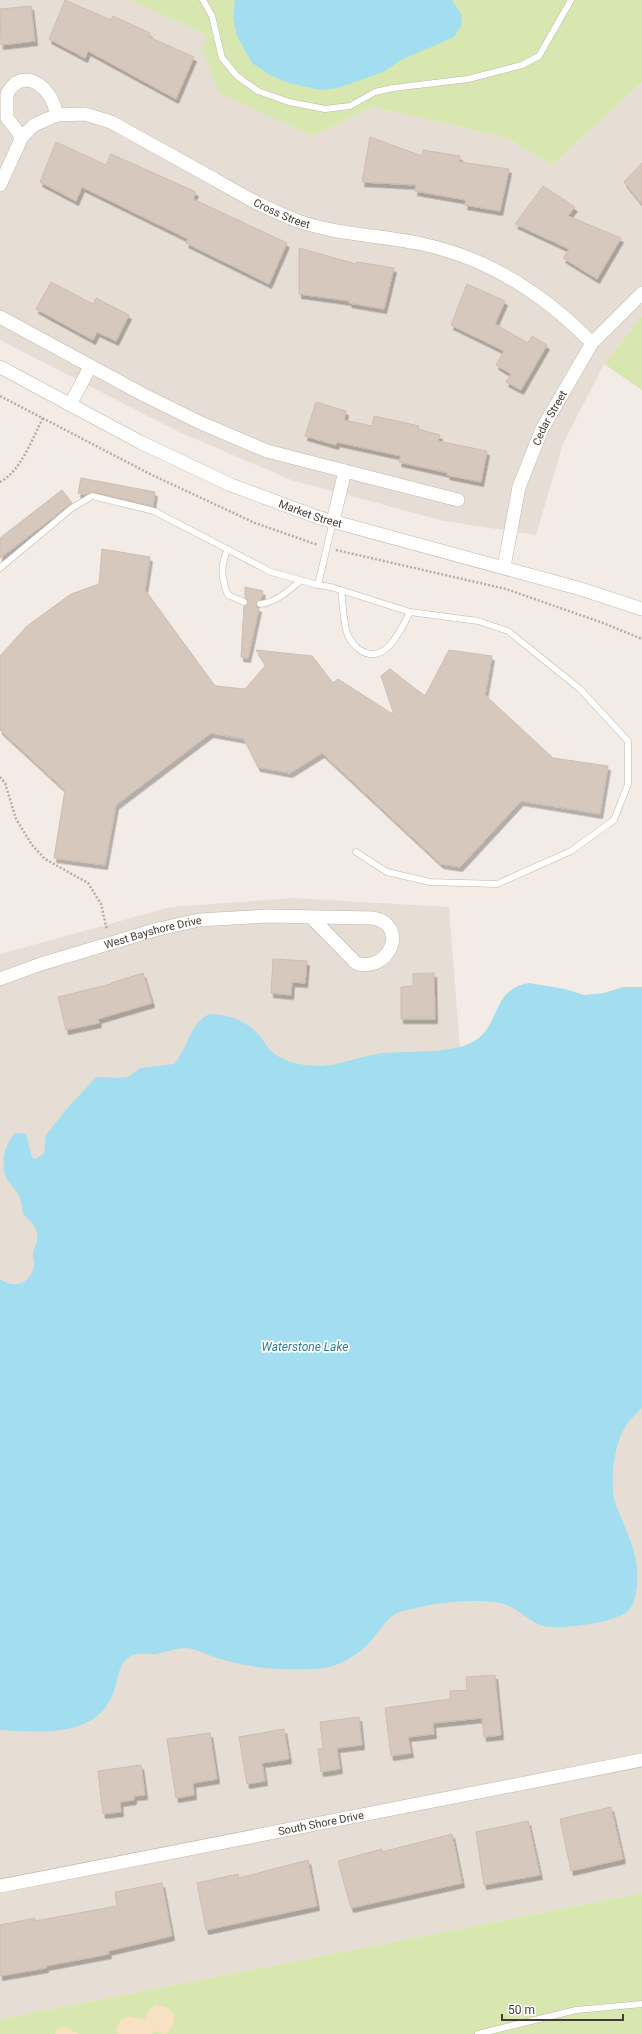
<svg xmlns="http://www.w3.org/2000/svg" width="642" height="2034" viewBox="0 0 642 2034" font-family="Roboto,sans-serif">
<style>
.residential{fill:#e6ddd4}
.green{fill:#d8e7af}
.sand{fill:#f7e1c2}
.water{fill:#a2deef}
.building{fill:#d7c8be;stroke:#cfbcaf;filter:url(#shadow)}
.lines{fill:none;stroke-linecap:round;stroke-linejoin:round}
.lane-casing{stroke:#c1b5ab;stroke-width:7}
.street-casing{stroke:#c1b5ab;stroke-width:14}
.path{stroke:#bfab9a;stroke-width:2.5;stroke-dasharray:2 2;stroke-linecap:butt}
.lane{stroke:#fff;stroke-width:6}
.street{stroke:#fff;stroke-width:13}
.labels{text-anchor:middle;stroke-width:3.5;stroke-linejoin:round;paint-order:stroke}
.street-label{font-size:11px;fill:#453c35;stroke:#fff}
.water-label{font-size:12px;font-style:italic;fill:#2b7f97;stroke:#fff}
</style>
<defs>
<filter id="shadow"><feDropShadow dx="2.5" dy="4.5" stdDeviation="0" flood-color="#0004"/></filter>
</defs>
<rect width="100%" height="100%" fill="#f3ece6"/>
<!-- residential -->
<g class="residential">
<polygon points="0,0 129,0 207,35 313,136 372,107 505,137 552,165 642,82 642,316 604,364 563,444 536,535 444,521 291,480 177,431 0,340"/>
<polygon points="292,898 449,907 469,1163 642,1134 642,1893 0,2019 0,954 171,907"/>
</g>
<!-- green -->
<g class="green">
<polygon points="129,0 642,0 642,82 552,165 505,137 372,107 313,136 220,94 202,48 207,35"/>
<polygon points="642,316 642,390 604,364"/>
<polygon points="642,1893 642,2034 0,2034 0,2019"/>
</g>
<!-- sand -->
<g class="sand">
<path d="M156 2005 168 2008 174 2014C174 2022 173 2030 165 2034L154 2031 152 2034H118L116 2029 121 2020 130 2016 144 2020 150 2009Z"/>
<polygon points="64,2026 78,2034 55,2034 56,2030"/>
</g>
<!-- water -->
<g class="water">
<polygon points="235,0 452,0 462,15 461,26 454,37 401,60 383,72 338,88 320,90 288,83 270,75 252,63 237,36 233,19"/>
<path d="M529 983 565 989 584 995 604 993 623 987H642V1408C636 1414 629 1420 624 1429 614 1445 609 1487 616 1505 628 1536 642 1559 636 1593 635 1599 633 1605 629 1610 617 1623 557 1631 540 1625 526 1619 515 1606 500 1603 468 1598 434 1603 403 1611 387 1615 381 1630 370 1642 356 1657 338 1667 318 1669 298 1670 277 1670 257 1667 244 1665 230 1662 217 1658 207 1655 197 1649 186 1648 175 1648 164 1653 154 1654 147 1654 137 1653 131 1656 119 1662 118 1677 115 1688 100 1739 42 1732 0 1730V1279C15 1290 32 1283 34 1264 35 1260 32 1256 33 1252 35 1246 39 1240 37 1234 36 1225 29 1220 23 1214 22 1209 22 1203 20 1198 17 1190 10 1185 6 1177 0 1162 5 1144 15 1133L26 1134 32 1157 35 1159 44 1154 46 1135 65 1111 96 1077 120 1078 128 1077 140 1068 174 1064C188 1049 190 1021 210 1014 227 1014 247 1021 259 1035 263 1040 267 1047 272 1052 285 1063 304 1066 321 1066 340 1065 358 1057 377 1054 403 1050 455 1055 476 1040 501 1023 492 989 529 983Z"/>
</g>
<!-- building -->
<g class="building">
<polygon points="65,0 111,20 113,16 150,33 149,37 194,57 176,99 88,51 85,58 49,39"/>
<polygon points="31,6 35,41 1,45 0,9"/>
<polygon points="370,137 422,156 423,150 460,156 459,162 509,169 500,211 465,205 466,200 415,191 416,185 362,182"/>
<polygon points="56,142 106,165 111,154 196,192 193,199 287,243 269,284 186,243 188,239 82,187 76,201 40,182"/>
<polygon points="642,163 642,204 624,182"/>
<polygon points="543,186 575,207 568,216 621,238 597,279 563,258 569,249 515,224"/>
<polygon points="299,248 356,264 357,262 394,268 384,309 349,303 350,301 299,294"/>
<polygon points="51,282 93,304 96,298 129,315 116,341 97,332 93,340 36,309"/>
<polygon points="467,284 505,301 495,324 528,343 532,336 547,345 521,390 506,382 511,374 496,365 504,351 451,325"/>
<polygon points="316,402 346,411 344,420 372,426 374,416 419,426 418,429 440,435 438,441 487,451 481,482 447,475 448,473 399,462 401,456 337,442 336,445 305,436"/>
<polygon points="81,478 155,492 153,506 93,492 86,495 78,493"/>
<polygon points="62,490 72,503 0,558 0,538"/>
<polygon points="102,549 150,557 145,590 215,686 245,689 266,665 256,650 312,656 333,683 338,679 394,715 381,676 390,669 425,696 449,650 492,656 485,695 553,758 608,766 600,814 521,801 460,867 441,864 322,753 290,773 258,767 244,739 211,733 116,805 105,865 54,858 65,790 0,730 0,656 27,626 71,594 99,584"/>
<polygon points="245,587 263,591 261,599 256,603 256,607 259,608 248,658 241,657 244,606 248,602 245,597"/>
<polygon points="273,959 307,961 305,983 292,982 291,995 271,993"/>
<polygon points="143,973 152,1003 98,1019 99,1023 66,1030 58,997 111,984 111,983"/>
<polygon points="434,973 435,1019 401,1019 401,987 413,986 413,974"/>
<polygon points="495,1675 501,1735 484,1737 482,1718 433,1723 434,1734 408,1737 411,1753 391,1756 385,1708 450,1699 450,1691 467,1690 466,1677"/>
<polygon points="359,1717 362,1745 337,1748 340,1769 321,1772 318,1749 323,1749 320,1722"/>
<polygon points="284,1729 289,1759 262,1763 265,1781 247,1784 239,1737"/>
<polygon points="210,1733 217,1779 193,1783 194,1795 176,1798 167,1739"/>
<polygon points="141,1765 145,1795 134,1796 134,1800 120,1802 121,1812 103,1814 98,1771"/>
<polygon points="611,1807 623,1859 571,1871 560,1819"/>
<polygon points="528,1821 540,1875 484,1885 476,1832"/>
<polygon points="452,1834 462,1883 351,1908 338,1861 382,1849 382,1852"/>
<polygon points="308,1860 317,1906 206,1930 197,1883 238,1874 239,1878"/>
<polygon points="162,1883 172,1936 108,1951 109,1954 46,1966 46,1968 0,1976 0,1925 35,1918 35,1921 117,1906 115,1892"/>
</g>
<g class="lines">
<defs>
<g id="lane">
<polyline points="203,0 212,16 222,58 237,76 258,91 289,102 325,109 350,106 375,92 393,88 468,79 522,65 539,56 571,0"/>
<polyline points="333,521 318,585 331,587 410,612 478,621 508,631 580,689 628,741 628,784 614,820 571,851 497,884 430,882 387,872 356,852"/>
<path d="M228 549C220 565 221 578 228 595L244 602"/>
<polyline points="0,568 72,508 92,496 154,511 271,572 318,585"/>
<path d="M341 590C343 604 343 620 347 633 349 639 355 647 360 650 385 667 402 628 410 612"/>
<path d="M260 604C277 602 288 591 300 581"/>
<polyline points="478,2034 576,2010 642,2004"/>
</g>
<g id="street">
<path d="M22 137 7 118V94C18 73 37 78 49 95 53 100 55 108 57 115"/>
<path id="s1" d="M0 185 22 137 34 125 57 115 85 114 111 122C146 141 180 160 214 179 242 195 268 210 298 221 338 235 381 235 422 244 489 258 545 295 592 343"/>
<polyline points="0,317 144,395 201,423 267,451 458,500"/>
<path id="s2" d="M0 367 140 442 231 485 317 517 581 589 642 609"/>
<polyline points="70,405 90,367"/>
<polyline points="333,521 345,471"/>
<path id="s3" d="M504 567 519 487 542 429 592 343 642 293"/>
<path id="s4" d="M0 979 41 964 158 929 199 920 267 916 373 918C410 925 389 974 356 963L312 918"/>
<path id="s5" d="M0 1886 642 1760"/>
</g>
</defs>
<!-- lane casing -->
<use href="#lane" class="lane-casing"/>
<!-- street casing -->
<use href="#street" class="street-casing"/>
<!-- path -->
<g class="path">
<polyline points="0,396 152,475 255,523 318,545"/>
<path d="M0 482C21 471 32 439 43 418"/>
<polyline points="336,550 506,589 603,623 642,639"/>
<polyline points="0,777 5,783 16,819 32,845 45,859 88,883 101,904 107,930"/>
</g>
<!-- lane -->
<use href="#lane" class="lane"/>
<!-- street -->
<use href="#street" class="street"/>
</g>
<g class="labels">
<!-- street labels -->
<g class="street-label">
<text dy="4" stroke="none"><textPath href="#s1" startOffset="344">Cross Street</textPath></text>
<text dy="4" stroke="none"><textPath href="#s3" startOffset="157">Cedar Street</textPath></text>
<text dy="4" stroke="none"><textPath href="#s2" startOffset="344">Market Street</textPath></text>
<text dy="4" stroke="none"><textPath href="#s4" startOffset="160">West Bayshore Drive</textPath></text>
<text dy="4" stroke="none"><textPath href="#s5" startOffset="327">South Shore Drive</textPath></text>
</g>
<!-- water labels -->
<g class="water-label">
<text x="305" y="1351">Waterstone Lake</text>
</g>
</g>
<!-- scale -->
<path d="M502 2014v6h121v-6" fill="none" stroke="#453c35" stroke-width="2"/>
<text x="508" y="2014" font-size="12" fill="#453c35" stroke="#ffffff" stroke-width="3" paint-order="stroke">50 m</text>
</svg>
